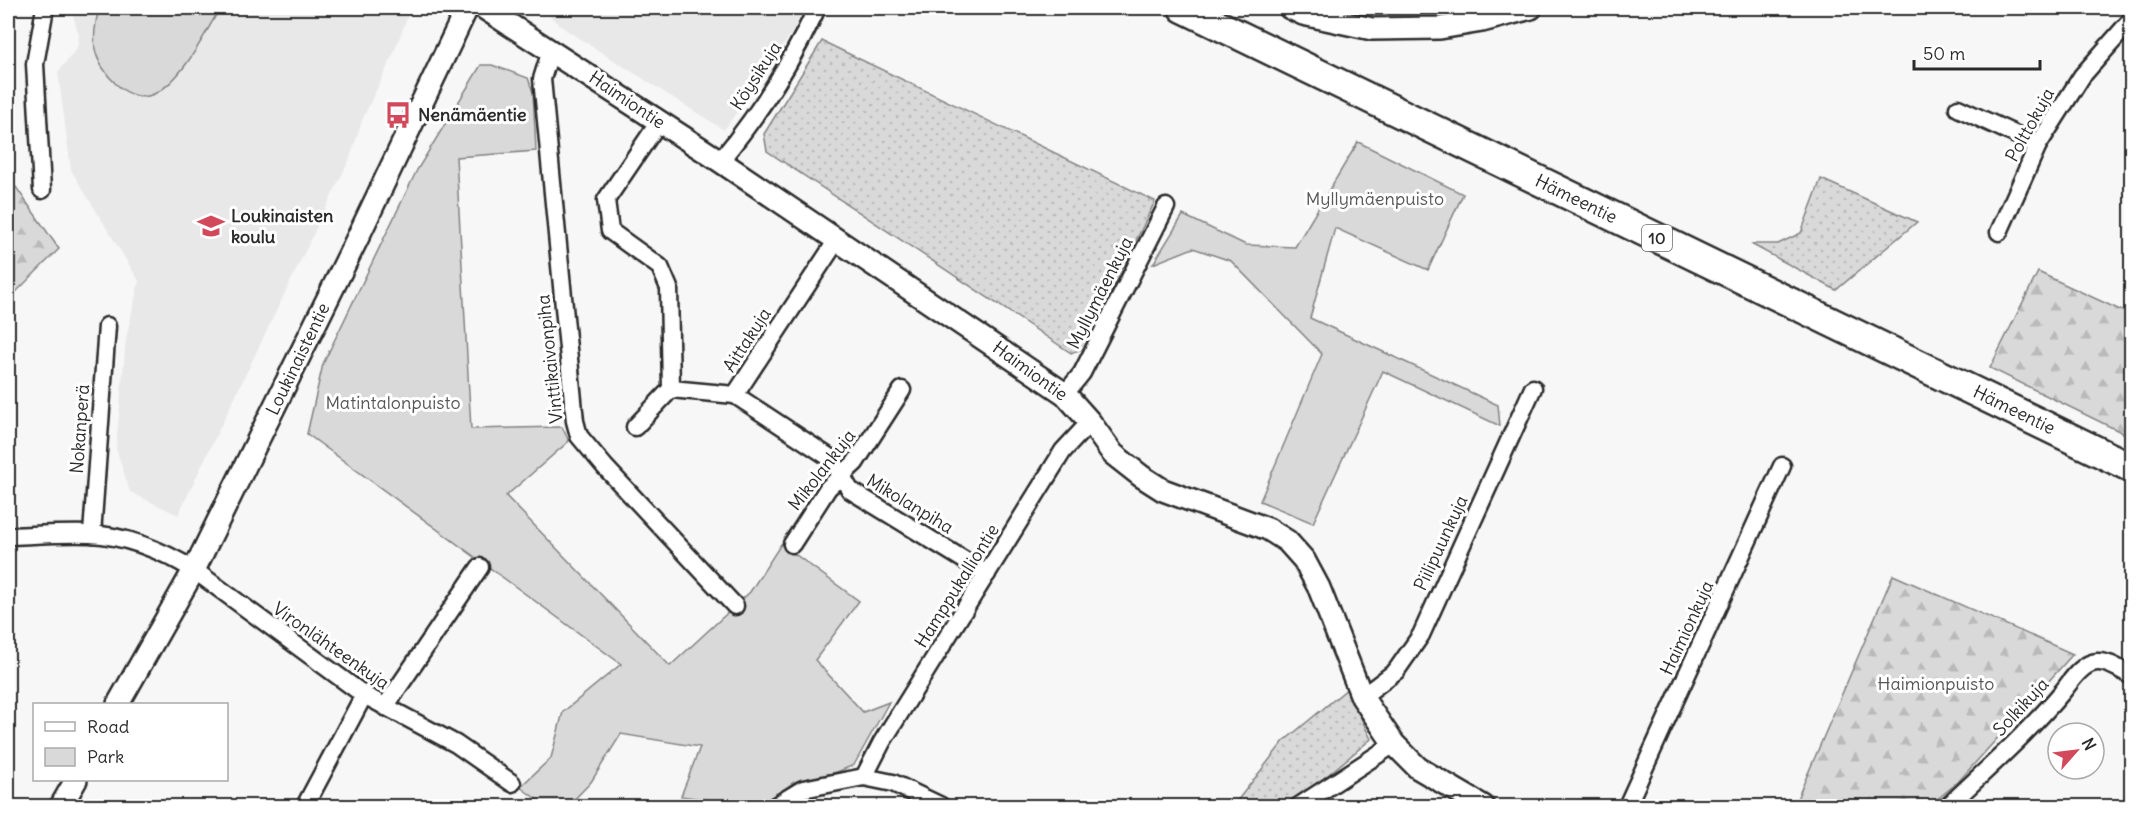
<svg xmlns="http://www.w3.org/2000/svg" width="2139" height="814" viewBox="0 0 2139 814" font-family="Delius,sans-serif">
<style>
.built{fill:#e8e8e8}
.grass{fill:url(#grass-dots);stroke:#828282;stroke-width:1.5}
.forest{fill:url(#forest-firs);stroke:#828282;stroke-width:1.5}
.park{fill:#d9d9d9;stroke:#828282;stroke-width:1.5}
.lines{fill:none;stroke-linecap:round;stroke-linejoin:round}
.minor-casing{stroke:#2b2b2b;stroke-width:21}
.tertiary-casing{stroke:#2b2b2b;stroke-width:26}
.trunk-casing{stroke:#2b2b2b;stroke-width:33}
.minor{stroke:#fff;stroke-width:16}
.tertiary{stroke:#fff;stroke-width:21}
.trunk{stroke:#fff;stroke-width:28}
.labels{text-anchor:middle;stroke-width:6;stroke-linejoin:round;paint-order:stroke}
.shield{fill:#fff;stroke:#6b6b6b;stroke-width:1.5}
.shield-label{font-size:16px;font-weight:bold;fill:#2b2b2b}
.street-label{font-size:18px;fill:#2b2b2b;stroke:#fff}
.poi-label{font-size:18px;font-weight:bold;fill:#2b2b2b;stroke:#fff;text-anchor:start}
.park-label{font-size:18px;fill:#565656;stroke:#fff}
</style>
<defs>
<pattern id="grass-dots" width="8" height="8" patternUnits="userSpaceOnUse" patternTransform="scale(1.5)"><rect width="8" height="8" fill="#d9d9d9"/><path d="M2 2h.1M6 6h.1" fill="none" stroke="#bababa" stroke-width="1.8" stroke-linecap="round"/></pattern>
<pattern id="forest-firs" width="22" height="20" patternUnits="userSpaceOnUse" patternTransform="scale(1.5)"><rect width="22" height="20" fill="#d9d9d9"/><path d="M5 1l3.5 6h-7zM16 11l3.5 6h-7z" fill="#bababa"/></pattern>
</defs>
<rect width="100%" height="100%" fill="#f7f7f7"/>
<filter id="ink" filterUnits="userSpaceOnUse"><feTurbulence type="fractalNoise" baseFrequency=".0167" numOctaves="2"/><feDisplacementMap in="SourceGraphic" scale="12" xChannelSelector="R" yChannelSelector="G"/><feConvolveMatrix kernelMatrix="1 2 1 2 8 2 1 2 1" color-interpolation-filters="sRGB"/></filter>
<g filter="url(#ink)">
<!-- built -->
<g class="built">
<polygon points="71,8 411,8 392,57 363,118 350,158 178,515 130,492 116,448 126,339 139,281 71,170 58,72 77,48 79,36"/>
<polygon points="540,8 804,8 792,33 724,130 566,30"/>
</g>
<!-- grass -->
<g class="grass">
<polygon points="822,41 1155,201 1085,348 1071,353 767,151 764,134"/>
<polygon points="1821,179 1917,222 1836,290 1751,244 1778,244 1801,233"/>
<polygon points="1347,689 1371,739 1299,799 1284,806 1233,806 1284,741"/>
</g>
<!-- forest -->
<g class="forest">
<polygon points="8,183 16,187 59,249 8,300"/>
<polygon points="2038,272 2131,315 2132,425 2127,435 1990,368"/>
<polygon points="1893,575 2073,654 1958,782 1929,806 1794,806"/>
</g>
<!-- park -->
<g class="park">
<path d="M99 8H220C205 34 182 81 154 94 128 106 99 71 95 49 93 36 96 20 99 8Z"/>
<polygon points="481,65 492,65 528,78 533,92 536,151 456,157 471,429 562,427 569,441 506,496 670,666 750,592 781,544 859,601 815,660 863,712 889,702 854,765 837,772 794,782 764,806 751,806 681,796 700,747 621,734 591,782 568,806 546,806 520,787 551,758 563,712 621,664 307,434 323,364 417,170"/>
<polygon points="1358,142 1463,194 1428,270 1335,228 1310,318 1498,405 1500,426 1383,371 1313,523 1260,501 1322,354 1231,261 1193,248 1153,264 1183,215 1246,245 1295,247"/>
</g>
<g class="lines">
<defs>
<g id="minor">
<polyline points="551,50 542,79 575,421 579,436 605,467 735,606"/>
<polyline points="1958,108 2038,145"/>
<polyline points="659,122 606,200 610,231 660,267 669,288 671,389"/>
<path d="M720 161C758 115 792 62 817 8"/>
<polyline points="42,190 35,64 45,8"/>
<polyline points="1999,232 2038,145 2082,76 2132,19"/>
<polyline points="1065,394 1082,373 1166,207"/>
<polyline points="735,395 832,459 850,490 987,574"/>
<polyline points="635,427 671,389 735,395 837,240"/>
<polyline points="92,534 107,326"/>
<path d="M8 536C35 535 63 533 90 534 128 536 163 551 194 570L364 695 456 744 512 783"/>
<polyline points="792,544 828,488 855,463 902,390"/>
<polyline points="1362,697 1396,671 1421,635 1533,388"/>
<polyline points="385,707 480,567"/>
<polyline points="864,777 882,742 1063,451 1090,422"/>
<polyline points="305,806 364,695"/>
<polyline points="775,806 803,789 864,777 893,783 941,806"/>
<polyline points="1299,806 1394,744"/>
<polyline points="1627,806 1782,466"/>
<path d="M1948 806C1987 769 2028 733 2063 691 2071 681 2082 663 2097 662 2109 661 2122 671 2132 676"/>
</g>
<g id="tertiary">
<polyline points="484,8 720,161 1065,394 1090,422 1113,454 1141,476 1163,490 1268,529 1287,541 1304,560 1319,588 1362,697 1394,744 1418,768 1483,806"/>
<polyline points="1290,8 1303,14 1372,29 1440,28 1482,21 1531,8"/>
<polyline points="118,704 194,570 358,237 467,8"/>
<polyline points="61,806 76,780"/>
</g>
<polyline id="trunk" points="1183,8 2132,468"/>
</defs>
<!-- minor casing -->
<use href="#minor" class="minor-casing"/>
<!-- tertiary casing -->
<use href="#tertiary" class="tertiary-casing"/>
<!-- trunk casing -->
<use href="#trunk" class="trunk-casing"/>
<!-- minor -->
<use href="#minor" class="minor"/>
<!-- tertiary -->
<use href="#tertiary" class="tertiary"/>
<!-- trunk -->
<use href="#trunk" class="trunk"/>
</g>
</g>
<!-- icons -->
<defs>
<symbol id="bus-bare" viewBox="-9 -9 18 18"><path d="M-5-6H5V4H4V6H2V4H-2V6H-4V4H-5ZM-3.5-4V0h7V-4ZM-3.5 1.2v1.5H-2V1.2ZM2 1.2v1.5H3.5V1.2Z" fill="#d1495b" stroke="#fff" stroke-width="2.5" paint-order="stroke"/></symbol>
<symbol id="school-bare" viewBox="-9 -9 18 18"><path d="M0-5L7-2L0 1L-7-2ZM-4 1L0 2.5L4 1V4Q0 6-4 4Z" fill="#d1495b" stroke="#fff" stroke-width="2.5" paint-order="stroke"/></symbol>
</defs>
<g fill-rule="evenodd">
<use href="#bus-bare" x="379" y="96" width="38" height="38"/>
<use href="#school-bare" x="192" y="207" width="38" height="38"/>
</g>
<g class="labels">
<!-- shield labels -->
<rect class="shield" x="1642" y="225" width="30" height="26" rx="4.5"/>
<g class="shield-label">
<text x="1657" y="244">10</text>
</g>
<!-- street labels -->
<g class="street-label">
<text transform="translate(756 76) rotate(-57)" y="6">Köysikuja</text>
<text transform="translate(627 100) rotate(34)" y="6">Haimiontie</text>
<text transform="translate(2030 125) rotate(-61)" y="6">Polttokuja</text>
<text transform="translate(1576 199) rotate(26)" y="6">Hämeentie</text>
<text transform="translate(1100 293) rotate(-63)" y="6">Myllymäenkuja</text>
<text transform="translate(747 340) rotate(-57)" y="6">Aittakuja</text>
<text transform="translate(298 359) rotate(-64)" y="6">Loukinaistentie</text>
<text transform="translate(550 359) rotate(-96)" y="6">Vinttikaivonpiha</text>
<text transform="translate(1030 371) rotate(36)" y="6">Haimiontie</text>
<text transform="translate(2014 410) rotate(26)" y="6">Hämeentie</text>
<text transform="translate(80 429) rotate(-86)" y="6">Nokanperä</text>
<text transform="translate(822 470) rotate(-52)" y="6">Mikolankuja</text>
<text transform="translate(910 504) rotate(31)" y="6">Mikolanpiha</text>
<text transform="translate(1441 543) rotate(-65)" y="6">Piilipuunkuja</text>
<text transform="translate(957 586) rotate(-58)" y="6">Hamppukalliontie</text>
<text transform="translate(1687 628) rotate(-65)" y="6">Haimionkuja</text>
<text transform="translate(331 646) rotate(35)" y="6">Vironlähteenkuja</text>
<text transform="translate(2021 707) rotate(-47)" y="6">Solkikuja</text>
</g>
<!-- poi labels -->
<g class="poi-label">
<text x="418" y="121">Nenämäentie</text>
<text x="231" y="222">Loukinaisten<tspan x="231" dy="21">koulu</tspan></text>
</g>
<!-- park labels -->
<g class="park-label">
<text x="1375" y="205">Myllymäenpuisto</text>
<text x="393" y="409">Matintalonpuisto</text>
<text x="1936" y="690">Haimionpuisto</text>
</g>
</g>
<!-- margin -->
<rect width="2139" height="814" fill="none" stroke="#fff" stroke-width="30"/>
<rect x="15" y="15" width="2109" height="784" fill="none" stroke="#2b2b2b" stroke-width="2" filter="url(#ink)"/>
<!-- legend -->
<rect x="33" y="703" width="195" height="78" fill="#ffffff" stroke="#aaaaaa" stroke-width="1.5"/>
<rect x="45" y="722" width="30" height="9" fill="#ffffff" stroke="#aaaaaa" stroke-width="1.5"/>
<text x="87" y="733" font-size="18" fill="#2b2b2b">Road</text>
<rect x="45" y="748" width="30" height="18" fill="#d9d9d9" stroke="#aaaaaa" stroke-width="1.5"/>
<text x="87" y="763" font-size="18" fill="#2b2b2b">Park</text>
<!-- north arrow -->
<g transform="translate(2076 751) rotate(62)"><circle r="28" fill="#ffffff" stroke="#aaaaaa" stroke-width="1.5"/>
<path d="M0-4.5L10 22L0 15L-10 22Z" fill="#d1495b"/>
<text y="-9" font-size="16" font-weight="bold" text-anchor="middle" fill="#2b2b2b">N</text>
</g>
<!-- scale -->
<path d="M1914 60v9h126v-9" fill="none" stroke="#2b2b2b" stroke-width="3"/>
<text x="1923" y="60" font-size="18" fill="#2b2b2b" stroke="#ffffff" stroke-width="4.5" paint-order="stroke">50 m</text>
</svg>
